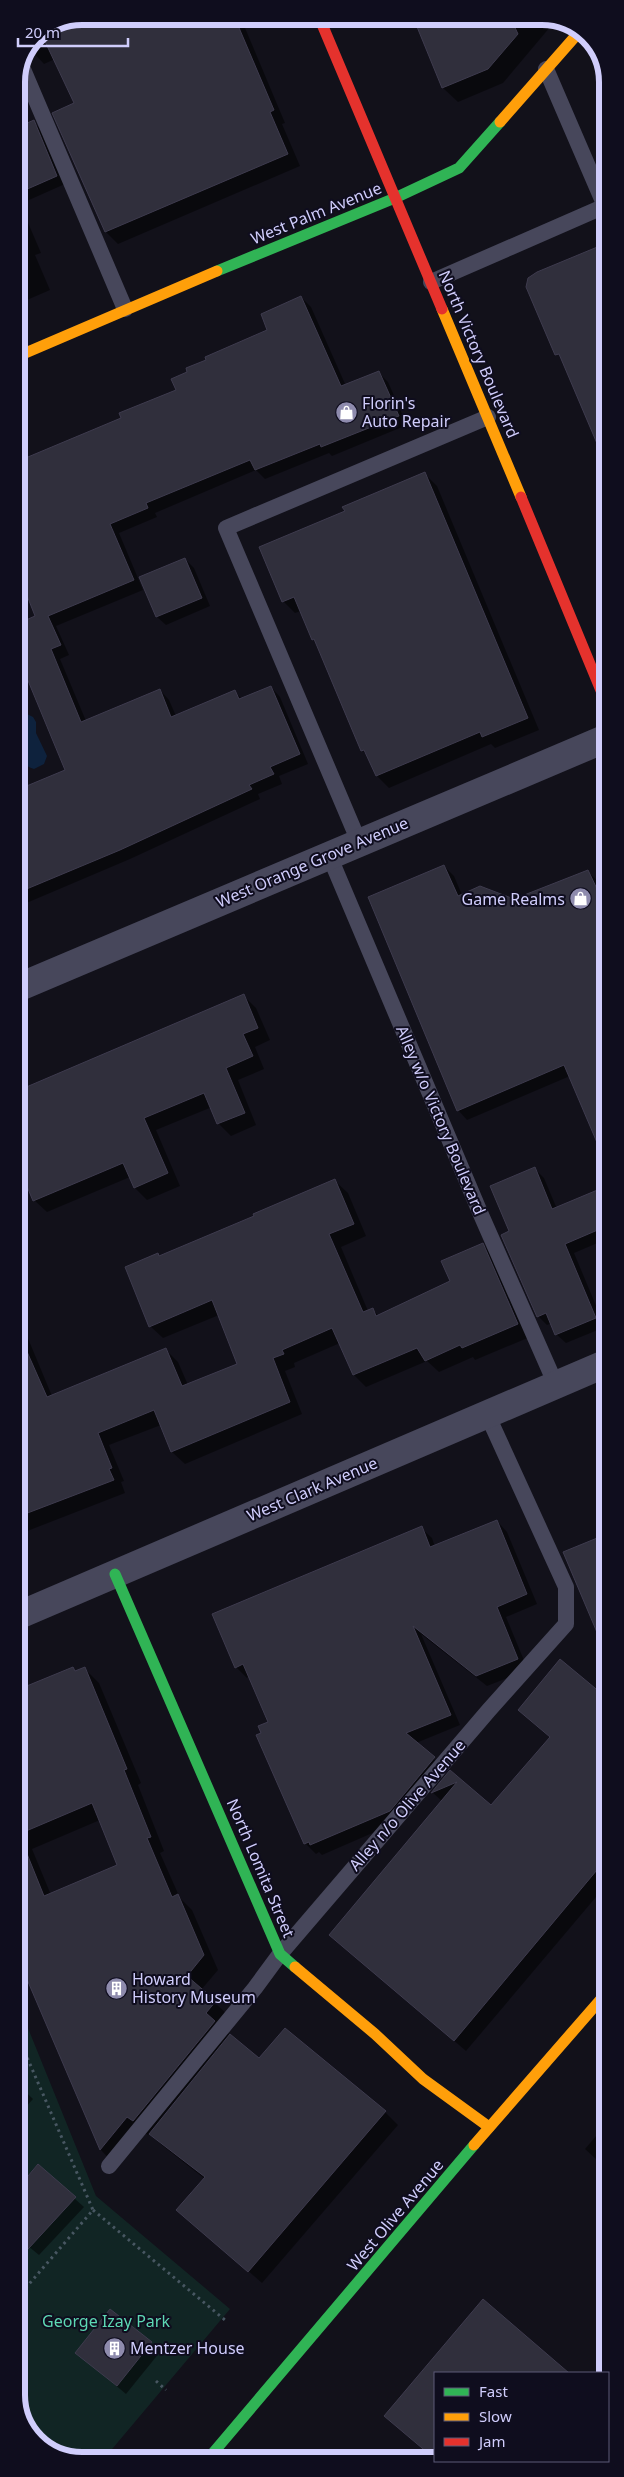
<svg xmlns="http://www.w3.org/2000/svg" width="624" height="2477" viewBox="0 0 624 2477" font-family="'Noto Sans',sans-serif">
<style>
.green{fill:#112524}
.water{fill:#0e223d}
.shadow{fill:#0007;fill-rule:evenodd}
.building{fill:#302f3c;stroke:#3e3b4e;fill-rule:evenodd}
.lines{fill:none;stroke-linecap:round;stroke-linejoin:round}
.path{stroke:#485762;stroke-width:3;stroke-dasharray:2.5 4;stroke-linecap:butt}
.lane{stroke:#47475b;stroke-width:16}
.street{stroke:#47475b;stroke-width:28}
.fast{stroke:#30b455;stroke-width:11}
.slow{stroke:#ff9f0a;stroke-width:11}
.jam{stroke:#e5322d;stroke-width:11}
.labels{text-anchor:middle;stroke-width:4;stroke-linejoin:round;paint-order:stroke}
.street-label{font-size:16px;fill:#d0cdfc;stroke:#0f0d1e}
.poi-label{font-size:16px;fill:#d0cdfc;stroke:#0f0d1e;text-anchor:start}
.park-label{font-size:16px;fill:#5dd8b4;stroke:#0f0d1e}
.rim{fill:none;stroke:#d0cdfc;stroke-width:6}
</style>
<rect width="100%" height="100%" fill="#12111a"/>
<!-- green -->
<polygon class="green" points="17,2001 96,2196 230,2309 102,2461 78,2461 39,2444 17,2407"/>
<!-- water -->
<path class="water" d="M23 712 33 717 36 722V733L47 756 44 764 34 769C11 763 17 730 17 713Z"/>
<!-- shadow -->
<g class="shadow">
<polygon points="82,16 240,16 285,123 282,124 300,166 118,244 106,232 76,104 55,59 44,64 30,49 36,35"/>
<polygon points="414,17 550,17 556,20 503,83 458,102 443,88"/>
<polygon points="607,77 607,113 602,102 606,100 598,81"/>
<polygon points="16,102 26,125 34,122 42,131 65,184 20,204 41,253 35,255 50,290 20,303 16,300"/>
<polygon points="301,297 311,307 346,386 379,373 388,382 407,425 332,456 329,453 265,479 256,470 155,513 157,517 119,533 143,590 56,626 69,655 60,659 86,721 160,690 169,700 176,716 235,692 242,699 271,687 280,697 308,764 279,776 282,784 258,794 260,799 130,859 17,907 17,791 66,771 26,674 17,678 17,666 27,662 26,660 17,664 17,626 37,616 17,567 16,463 123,419 177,391 269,331"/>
<polygon points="425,474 437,486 539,730 495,748 491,744 389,788 377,776 369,757 362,750 317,643 313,639 301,611 295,613 283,601 346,512"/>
<polygon points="185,559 194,568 210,606 166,625 157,617 141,578"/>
<polygon points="444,866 454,876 462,895 514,900 588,872 598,881 607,902 607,1163 570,1076 467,1120 458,1110"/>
<polygon points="244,996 256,1008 270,1040 255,1047 264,1069 238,1080 256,1125 231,1136 218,1123 212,1107 156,1130 180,1186 147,1200 135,1188 130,1177 47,1212 34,1200 25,1177 17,1181 17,1093"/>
<polygon points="535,1169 544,1178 557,1209 607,1187 607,1239 574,1253 605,1327 566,1343 556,1334 552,1323 547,1325 538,1316 511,1232"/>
<polygon points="335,1181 348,1193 366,1236 341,1247 368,1311 372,1309 379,1316 451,1282 482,1244 495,1257 530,1337 475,1360 473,1357 439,1372 427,1361 366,1387 354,1375 340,1343 294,1363 295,1367 285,1371 302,1414 185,1464 172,1452 161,1425 109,1445 124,1481 121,1482 125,1493 17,1535 17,1312 52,1396 166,1350 178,1362 188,1385 239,1365 219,1315 163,1338 150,1326 160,1257"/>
<polygon points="497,1521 507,1532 537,1604 506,1617 528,1670 487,1686 421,1634 460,1725 416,1743 445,1769 400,1821 322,1855 319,1852 316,1854 305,1843 258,1736 263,1733 269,1723 249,1676 247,1678 236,1667 421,1528 432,1538 435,1547"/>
<polygon points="607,1528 607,1653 565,1553 601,1538 599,1532"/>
<polygon points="560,1661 607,1700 607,1884 466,2051 331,1935 442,1801 433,1793 451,1772 491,1806 551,1738 531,1721"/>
<path d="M73 1668 76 1672 85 1669 99 1683 141 1783 138 1785 164 1851 160 1853 180 1898 192 1910 218 1970 201 1990 229 2016 220 2027 259 2060 385 2112 398 2125 262 2283 178 2210 205 2179 163 2146 149 2133 148 2135 142 2131 114 2164 101 2150 17 1949V1698ZM100 1820 119 1866 51 1895 32 1849Z"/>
<polygon points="17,2084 33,2099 17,2117"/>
<polygon points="608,2122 608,2170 585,2149"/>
<polygon points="37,2165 84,2207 39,2255 17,2237 17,2187"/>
<polygon points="483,2301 568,2373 435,2373 435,2460 386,2416"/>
<polygon points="110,2310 160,2352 126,2394 77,2353"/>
<polygon points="330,2455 336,2460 326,2460"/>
</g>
<!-- building -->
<g class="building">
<polygon points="82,16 234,16 274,110 270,112 288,154 105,232 52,113 74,103 41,33"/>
<polygon points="413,17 510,17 518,34 488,69 442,88"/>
<polygon points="34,120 57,176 16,194 16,128"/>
<polygon points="607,243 607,467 559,354 555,355 526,287 528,278 537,272"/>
<polygon points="301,296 341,386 379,371 399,416 321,447 320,444 255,470 250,460 146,503 148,508 110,524 134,580 48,616 61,645 51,649 81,722 160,689 171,717 235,690 239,699 271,686 300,754 270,767 274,774 249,785 252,789 120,850 17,893 17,790 65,770 17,654 17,624 35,616 17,570 16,462 121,418 119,413 176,390 171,379 187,372 186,368 206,360 205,357 267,330 261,314"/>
<polygon points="425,472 528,718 482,737 480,732 376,776 364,750 361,751 314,639 312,640 294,597 282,602 259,547 345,511 342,507"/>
<polygon points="185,558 202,598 156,617 139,577"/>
<polygon points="444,865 458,896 480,886 514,899 588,870 607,910 607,1166 564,1065 457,1111 368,897"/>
<polygon points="244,994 258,1028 243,1034 253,1056 226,1068 245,1113 217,1124 204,1093 144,1118 168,1173 134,1188 123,1163 33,1201 17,1162 17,1091"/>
<polygon points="535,1167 552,1209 607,1186 607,1226 565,1244 596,1318 555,1335 546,1313 537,1317 501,1235 509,1231 490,1186"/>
<polygon points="335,1179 354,1224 329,1234 363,1312 373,1308 376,1316 450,1281 441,1261 483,1243 518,1324 462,1348 460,1345 425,1361 417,1348 353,1375 332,1328 282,1350 284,1354 273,1358 290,1402 171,1452 154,1410 98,1433 112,1468 109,1469 114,1480 17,1517 17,1329 47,1397 166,1348 182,1386 237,1364 212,1300 149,1327 125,1267 158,1253 159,1256 254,1216 253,1214"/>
<polygon points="497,1520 527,1594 497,1607 518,1659 476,1676 413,1626 451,1715 406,1733 435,1757 390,1811 310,1845 309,1842 304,1844 256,1735 261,1733 258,1726 268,1722 243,1664 235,1668 212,1614 422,1526 430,1547"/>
<polygon points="607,1534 607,1656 563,1552"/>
<polygon points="560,1659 607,1698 607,1858 454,2041 329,1935 457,1782 431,1793 450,1770 491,1805 550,1737 518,1710"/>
<path d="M73 1667 75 1671 85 1667 127 1769 124 1770 151 1837 147 1838 172 1897 178 1894 204 1955 187 1976 216 2001 206 2013 215 2021 133 2121 127 2117 100 2150 17 1956V1690ZM92 1803 117 1865 44 1896 19 1834Z"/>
<polygon points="285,2028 386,2111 248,2272 176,2210 205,2177 149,2134 230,2034 259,2058"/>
<polygon points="38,2164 76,2197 17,2261 17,2189"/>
<polygon points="483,2299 569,2373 435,2373 435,2459 384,2416"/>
<polygon points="110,2309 152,2342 117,2386 75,2353"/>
</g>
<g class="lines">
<!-- path -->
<g class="path">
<polyline points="17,2034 93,2210 17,2298"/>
<polyline points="93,2210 225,2320"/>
<polyline points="156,2381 166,2390"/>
</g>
<!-- lane -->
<g class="lane">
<polyline points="22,67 125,309"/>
<polyline points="431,282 605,206 546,69"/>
<polyline points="359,842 226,528 488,417"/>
<polyline points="329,855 482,1217 556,1385"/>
<polyline points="109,2166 255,1988 280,1954 489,1710 566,1624 566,1587 487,1414"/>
</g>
<!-- street -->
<g class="street">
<polyline points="17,988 607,738"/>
<polyline points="17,1616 607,1363"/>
</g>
<!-- fast -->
<g class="fast">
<polyline points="217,271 395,198 459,168 500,122"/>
<polyline points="115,1574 280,1954 295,1967"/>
<polyline points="207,2460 474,2145"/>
</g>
<!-- slow -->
<g class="slow">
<polyline points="500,122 580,31"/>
<polyline points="442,309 521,497"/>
<polyline points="16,357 217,271"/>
<polyline points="295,1967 375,2034 423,2079 489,2127"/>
<polyline points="474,2145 608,1991"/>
</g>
<!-- jam -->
<g class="jam">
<polyline points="319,17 442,309"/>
<polyline points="521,497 607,705"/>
</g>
</g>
<!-- icons -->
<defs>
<symbol id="shop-disc" viewBox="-11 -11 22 22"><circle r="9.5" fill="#8e8bad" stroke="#0f0d1e"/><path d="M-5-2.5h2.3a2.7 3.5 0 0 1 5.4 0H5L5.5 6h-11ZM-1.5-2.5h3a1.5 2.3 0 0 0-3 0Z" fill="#fff"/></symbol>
<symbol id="building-disc" viewBox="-11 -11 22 22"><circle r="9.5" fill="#8e8bad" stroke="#0f0d1e"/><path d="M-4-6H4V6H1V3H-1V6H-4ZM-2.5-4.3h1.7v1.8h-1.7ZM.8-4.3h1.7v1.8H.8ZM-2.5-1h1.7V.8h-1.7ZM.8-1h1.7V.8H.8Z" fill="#fff"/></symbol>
</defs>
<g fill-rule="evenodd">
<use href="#shop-disc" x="334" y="400" width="25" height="25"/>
<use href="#shop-disc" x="568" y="886" width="25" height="25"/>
<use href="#building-disc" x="104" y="1976" width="25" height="25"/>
<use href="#building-disc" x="102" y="2336" width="25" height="25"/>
</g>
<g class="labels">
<!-- street labels -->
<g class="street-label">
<text transform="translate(316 213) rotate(-22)" y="6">West Palm Avenue</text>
<text transform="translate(479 354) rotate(67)" y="6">North Victory Boulevard</text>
<text transform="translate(312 862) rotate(-23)" y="6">West Orange Grove Avenue</text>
<text transform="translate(441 1120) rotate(67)" y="6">Alley w/o Victory Boulevard</text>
<text transform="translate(312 1489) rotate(-23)" y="6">West Clark Avenue</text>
<text transform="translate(407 1805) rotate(-49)" y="6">Alley n/o Olive Avenue</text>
<text transform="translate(261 1868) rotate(67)" y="6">North Lomita Street</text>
<text transform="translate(395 2215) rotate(-50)" y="6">West Olive Avenue</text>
</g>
<!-- poi labels -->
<g class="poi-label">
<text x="362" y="409">Florin's<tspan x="362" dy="18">Auto Repair</tspan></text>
<text x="565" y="905" text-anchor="end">Game Realms</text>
<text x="132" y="1985">Howard<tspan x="132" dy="18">History Museum</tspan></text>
<text x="130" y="2354">Mentzer House</text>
</g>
<!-- park labels -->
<g class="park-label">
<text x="106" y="2327">George Izay Park</text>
</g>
</g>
<!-- crop -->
<path d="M0 0H624V2477H0ZM82 25H542A57 57 0 0 1 599 82V2395A57 57 0 0 1 542 2452H82A57 57 0 0 1 25 2395V82A57 57 0 0 1 82 25Z" fill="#0f0d1e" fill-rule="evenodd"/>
<path class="rim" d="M82 25H542A57 57 0 0 1 599 82V2395A57 57 0 0 1 542 2452H82A57 57 0 0 1 25 2395V82A57 57 0 0 1 82 25Z"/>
<!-- legend -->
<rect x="434" y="2372" width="175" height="90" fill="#0f0d1e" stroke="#5c5a77"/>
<rect x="444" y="2388" width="25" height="8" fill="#30b455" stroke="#5c5a77"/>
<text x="479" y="2397" font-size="15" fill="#d0cdfc">Fast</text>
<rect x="444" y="2413" width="25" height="8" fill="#ff9f0a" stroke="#5c5a77"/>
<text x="479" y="2422" font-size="15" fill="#d0cdfc">Slow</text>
<rect x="444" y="2438" width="25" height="8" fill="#e5322d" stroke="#5c5a77"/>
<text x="479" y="2447" font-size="15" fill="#d0cdfc">Jam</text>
<!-- scale -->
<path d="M18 38v8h110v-8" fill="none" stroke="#d0cdfc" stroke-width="2.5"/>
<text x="25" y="38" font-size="15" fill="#d0cdfc" stroke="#0f0d1e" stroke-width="4" paint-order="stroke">20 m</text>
</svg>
